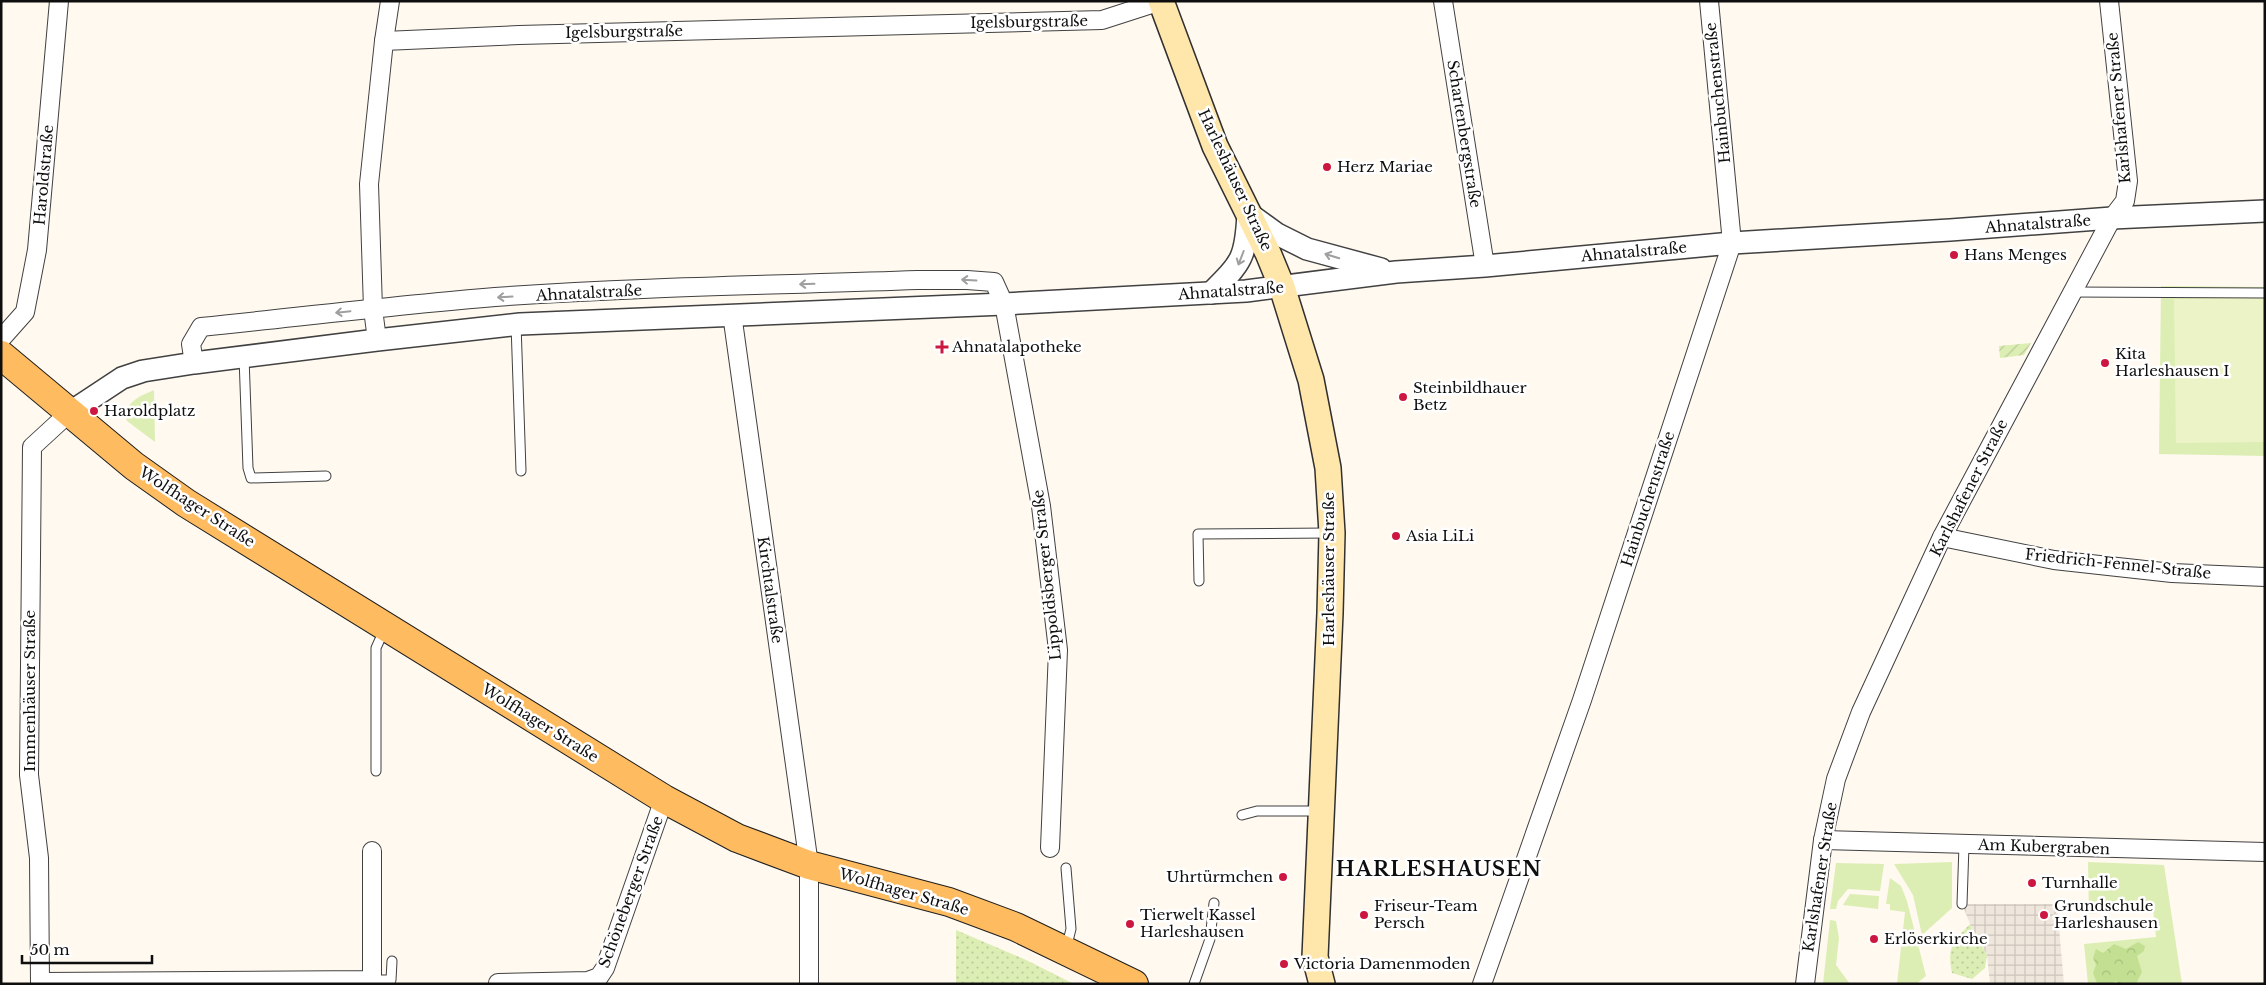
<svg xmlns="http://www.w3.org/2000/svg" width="2266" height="985" viewBox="0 0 2266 985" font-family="'Libre Baskerville',serif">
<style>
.grass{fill:#dceeb4}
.forest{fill:url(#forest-crowns)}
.park{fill:url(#park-dots)}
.garden{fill:url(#garden-furrows)}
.pitch{fill:#ecf4c7}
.plaza{fill:url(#plaza-grid)}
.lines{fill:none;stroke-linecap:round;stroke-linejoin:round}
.service-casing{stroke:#414141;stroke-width:11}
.minor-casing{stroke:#414141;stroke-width:20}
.tertiary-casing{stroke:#414141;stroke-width:24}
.secondary-casing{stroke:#303030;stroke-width:28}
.primary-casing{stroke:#1f1f1f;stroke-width:30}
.service{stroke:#fff;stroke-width:9}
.minor{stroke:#fff;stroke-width:18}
.tertiary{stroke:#fff;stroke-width:21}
.secondary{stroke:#ffe6aa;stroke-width:25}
.primary{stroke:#ffbb5f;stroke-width:28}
.oneway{stroke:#9f9f9f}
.poi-dot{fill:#cc1841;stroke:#fff;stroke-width:2}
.labels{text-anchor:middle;stroke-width:5;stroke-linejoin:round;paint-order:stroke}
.street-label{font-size:15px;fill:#0e0e0e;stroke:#fff}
.poi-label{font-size:15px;fill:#0e0e0e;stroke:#fff;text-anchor:start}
.district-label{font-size:20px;font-weight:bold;letter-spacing:1px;fill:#0e0e0e;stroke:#fff}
</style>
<defs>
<pattern id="forest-crowns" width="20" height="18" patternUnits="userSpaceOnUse" patternTransform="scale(1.25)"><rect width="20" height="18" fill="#c3e092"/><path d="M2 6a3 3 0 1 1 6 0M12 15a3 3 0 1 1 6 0" fill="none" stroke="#a6bf7d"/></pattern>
<pattern id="park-dots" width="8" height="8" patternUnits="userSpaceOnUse" patternTransform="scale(1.25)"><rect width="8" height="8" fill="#dceeb4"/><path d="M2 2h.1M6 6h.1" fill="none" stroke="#bccb9a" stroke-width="1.8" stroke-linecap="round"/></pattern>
<pattern id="garden-furrows" width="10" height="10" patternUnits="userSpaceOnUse" patternTransform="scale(1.25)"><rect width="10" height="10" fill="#dceeb4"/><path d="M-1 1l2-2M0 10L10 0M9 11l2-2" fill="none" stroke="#bccb9a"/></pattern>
<pattern id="plaza-grid" width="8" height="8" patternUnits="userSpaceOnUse" patternTransform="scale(1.25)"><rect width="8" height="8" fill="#f0e7dc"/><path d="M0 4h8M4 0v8" fill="none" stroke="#cdc5bc"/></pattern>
</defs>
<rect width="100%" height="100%" fill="#fff9ef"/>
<!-- grass -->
<g class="grass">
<polygon points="2161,286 2265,287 2265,456 2159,454"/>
<path d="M154 390 155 442 127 421 124 414C130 400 140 396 154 390Z"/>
<polygon points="1952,862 1952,908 1922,935 1913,895 1894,864"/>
<polygon points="2088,862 2164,865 2182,984 2088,984 2084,944 2156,937 2153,908 2089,914"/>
<polygon points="1836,863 1884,864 1880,891 1848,889 1838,901 1836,909 1830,909"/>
<polygon points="1890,878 1901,886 1907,901 1926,976 1916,984 1897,984 1905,912 1890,910 1890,904 1886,904"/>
<polygon points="1850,894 1879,896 1878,909 1843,905"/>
<polygon points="1830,920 1836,921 1839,938 1836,965 1850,984 1823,984"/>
</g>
<!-- forest -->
<polygon class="forest" points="2138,942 2145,946 2144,951 2137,956 2142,972 2136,984 2119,984 2116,981 2111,984 2097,983 2093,973 2096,965 2093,958 2096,949 2103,953 2114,944 2126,949"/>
<!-- park -->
<g class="park">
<path d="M1970 924 1987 955 1985 968 1972 979 1952 973C1947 947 1953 942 1970 924Z"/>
<polygon points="956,930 1024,959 1074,984 956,984"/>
</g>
<!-- garden -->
<polygon class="garden" points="2031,343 2024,355 2000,358 1999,346"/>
<!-- pitch -->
<polygon class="pitch" points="2265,298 2265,442 2176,443 2174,299"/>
<!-- plaza -->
<polygon class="plaza" points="1962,904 2057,904 2064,984 1990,984 1987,955 1970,924"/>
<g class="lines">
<defs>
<g id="service">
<polyline points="2072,292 2265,293"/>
<polyline points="516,324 521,471"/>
<polyline points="244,357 248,468 251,478 326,476"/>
<polyline points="1199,581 1198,534 1329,533"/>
<polyline points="376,771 376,648 385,628"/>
<polyline points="1242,815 1257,811 1321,811"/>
<polyline points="1066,868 1071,929 1066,949"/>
<polyline points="1962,904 1964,845"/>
<polyline points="372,980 391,980 392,961"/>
<polyline points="1194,984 1210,939 1214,903"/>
</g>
<g id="minor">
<polyline points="1443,1 1485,266"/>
<polyline points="384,41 390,1"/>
<polyline points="732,314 809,865 809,984"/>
<polyline points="1,339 25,312 37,250 59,1"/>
<polyline points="377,340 373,309 369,184 384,41 519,35 1102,20 1161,1"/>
<path d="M194 363 191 344 201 327C299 317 397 305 495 297 635 287 777 285 918 280H967L994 282 1004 304 1041 506 1058 650 1050 848"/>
<polyline points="1942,537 2054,560 2172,573 2265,577"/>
<polyline points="1823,840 2265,852"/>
<polyline points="40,982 372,980 372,851"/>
<polyline points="498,983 588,981 599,977 605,968 664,799"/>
<polyline points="40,984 39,858 29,775 32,447 69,413"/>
<polyline points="1482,984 1582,700 1732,243 1709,1"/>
<polyline points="1805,984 1823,840 1836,779 1861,712 1942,537 2112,218 2125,201 2128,181 2109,1"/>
</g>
<g id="tertiary">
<polyline points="1248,213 1277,234 1307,249 1381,269"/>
<path d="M1211 293C1242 262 1246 258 1248 213"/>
<polyline points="69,413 122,378 143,371 194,363 377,340 520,324 1004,304 1246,291 1396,272 1485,266 1732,243 1950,230 2112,218 2265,211"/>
</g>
<polyline id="secondary" points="1161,1 1215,146 1268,253 1282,287 1311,380 1328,468 1332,533 1330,613 1315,957 1322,984"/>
<polyline id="primary" points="1,355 134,466 186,503 664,799 737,838 809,865 949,902 1016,927 1134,984"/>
</defs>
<!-- service casing -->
<use href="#service" class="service-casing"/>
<!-- minor casing -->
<use href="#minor" class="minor-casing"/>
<!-- tertiary casing -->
<use href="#tertiary" class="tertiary-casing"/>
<!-- secondary casing -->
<use href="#secondary" class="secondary-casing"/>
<!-- primary casing -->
<use href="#primary" class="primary-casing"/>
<!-- service -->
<use href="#service" class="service"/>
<!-- minor -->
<use href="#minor" class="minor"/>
<!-- tertiary -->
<use href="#tertiary" class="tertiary"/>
<!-- secondary -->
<use href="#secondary" class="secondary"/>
<!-- primary -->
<use href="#primary" class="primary"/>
</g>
<!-- one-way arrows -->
<defs><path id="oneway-shaft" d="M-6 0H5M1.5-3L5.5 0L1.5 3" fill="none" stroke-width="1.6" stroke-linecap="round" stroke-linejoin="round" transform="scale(1.25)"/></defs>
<g class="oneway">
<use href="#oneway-shaft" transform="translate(1332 256) rotate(-163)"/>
<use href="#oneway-shaft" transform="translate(1241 258) rotate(111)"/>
<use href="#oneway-shaft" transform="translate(969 280) rotate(-177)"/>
<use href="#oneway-shaft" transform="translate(807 284) rotate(178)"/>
<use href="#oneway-shaft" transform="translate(505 297) rotate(177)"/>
<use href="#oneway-shaft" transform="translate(343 312) rotate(174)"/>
</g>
<!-- markers -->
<g class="poi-dot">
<circle cx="1327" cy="167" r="5"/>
<circle cx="1954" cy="255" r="5"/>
<path d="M939.5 339.5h5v5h5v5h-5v5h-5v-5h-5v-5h5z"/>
<circle cx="2105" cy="363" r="5"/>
<circle cx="1403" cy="397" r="5"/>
<circle cx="94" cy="411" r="5"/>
<circle cx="1396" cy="536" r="5"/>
<circle cx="1283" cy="877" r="5"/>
<circle cx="2032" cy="883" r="5"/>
<circle cx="1364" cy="915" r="5"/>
<circle cx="2044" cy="915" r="5"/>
<circle cx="1130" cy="924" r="5"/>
<circle cx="1874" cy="939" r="5"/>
<circle cx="1284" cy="964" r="5"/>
</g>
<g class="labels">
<!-- street labels -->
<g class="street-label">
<text transform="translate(1029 22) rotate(-1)" y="5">Igelsburgstraße</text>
<text transform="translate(624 32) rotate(-1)" y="5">Igelsburgstraße</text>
<text transform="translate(1718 93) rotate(-96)" y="5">Hainbuchenstraße</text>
<text transform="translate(2119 108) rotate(-95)" y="5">Karlshafener Straße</text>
<text transform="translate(1464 134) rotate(81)" y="5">Schartenbergstraße</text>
<text transform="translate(44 175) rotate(-85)" y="5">Haroldstraße</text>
<text transform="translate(1235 180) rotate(65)" y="5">Harleshäuser Straße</text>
<text transform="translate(2038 224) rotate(-4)" y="5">Ahnatalstraße</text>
<text transform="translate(1634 252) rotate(-5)" y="5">Ahnatalstraße</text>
<text transform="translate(1231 291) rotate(-4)" y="5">Ahnatalstraße</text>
<text transform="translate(589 293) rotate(-3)" y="5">Ahnatalstraße</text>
<text transform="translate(1969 488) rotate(-63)" y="5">Karlshafener Straße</text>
<text transform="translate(1648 499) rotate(-72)" y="5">Hainbuchenstraße</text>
<text transform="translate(197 507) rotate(33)" y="5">Wolfhager Straße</text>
<text transform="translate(2118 564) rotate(6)" y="5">Friedrich-Fennel-Straße</text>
<text transform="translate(1329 569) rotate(-90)" y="5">Harleshäuser Straße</text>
<text transform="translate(1047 575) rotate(-96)" y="5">Lippoldsberger Straße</text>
<text transform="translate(770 590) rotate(82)" y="5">Kirchtalstraße</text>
<text transform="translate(30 691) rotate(-90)" y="5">Immenhäuser Straße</text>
<text transform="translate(540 723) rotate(32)" y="5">Wolfhager Straße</text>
<text transform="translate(2044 847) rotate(2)" y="5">Am Kubergraben</text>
<text transform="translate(1820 877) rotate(-81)" y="5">Karlshafener Straße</text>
<text transform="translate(631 892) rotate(-70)" y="5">Schöneberger Straße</text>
<text transform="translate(904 892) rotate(16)" y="5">Wolfhager Straße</text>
</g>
<!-- poi labels -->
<g class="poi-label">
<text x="1337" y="172">Herz Mariae</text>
<text x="1964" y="260">Hans Menges</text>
<text x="952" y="352">Ahnatalapotheke</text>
<text x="2115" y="359">Kita<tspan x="2115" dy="17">Harleshausen I</tspan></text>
<text x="1413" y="393">Steinbildhauer<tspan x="1413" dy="17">Betz</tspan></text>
<text x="104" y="416">Haroldplatz</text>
<text x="1406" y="541">Asia LiLi</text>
<text x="1273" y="882" text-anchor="end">Uhrtürmchen</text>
<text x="2042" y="888">Turnhalle</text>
<text x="1374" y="911">Friseur-Team<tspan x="1374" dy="17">Persch</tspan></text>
<text x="2054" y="911">Grundschule<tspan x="2054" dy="17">Harleshausen</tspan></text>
<text x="1140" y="920">Tierwelt Kassel<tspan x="1140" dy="17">Harleshausen</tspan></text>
<text x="1884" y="944">Erlöserkirche</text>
<text x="1294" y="969">Victoria Damenmoden</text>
</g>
<!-- district labels -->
<g class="district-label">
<text x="1439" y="876">HARLESHAUSEN</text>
</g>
</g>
<!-- border -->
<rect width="2266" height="985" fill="none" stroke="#0e0e0e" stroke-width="5"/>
<!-- scale -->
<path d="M22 955v8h130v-8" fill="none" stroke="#0e0e0e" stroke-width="2.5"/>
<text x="30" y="955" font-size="15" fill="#0e0e0e" stroke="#ffffff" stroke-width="4" paint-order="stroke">50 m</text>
</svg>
